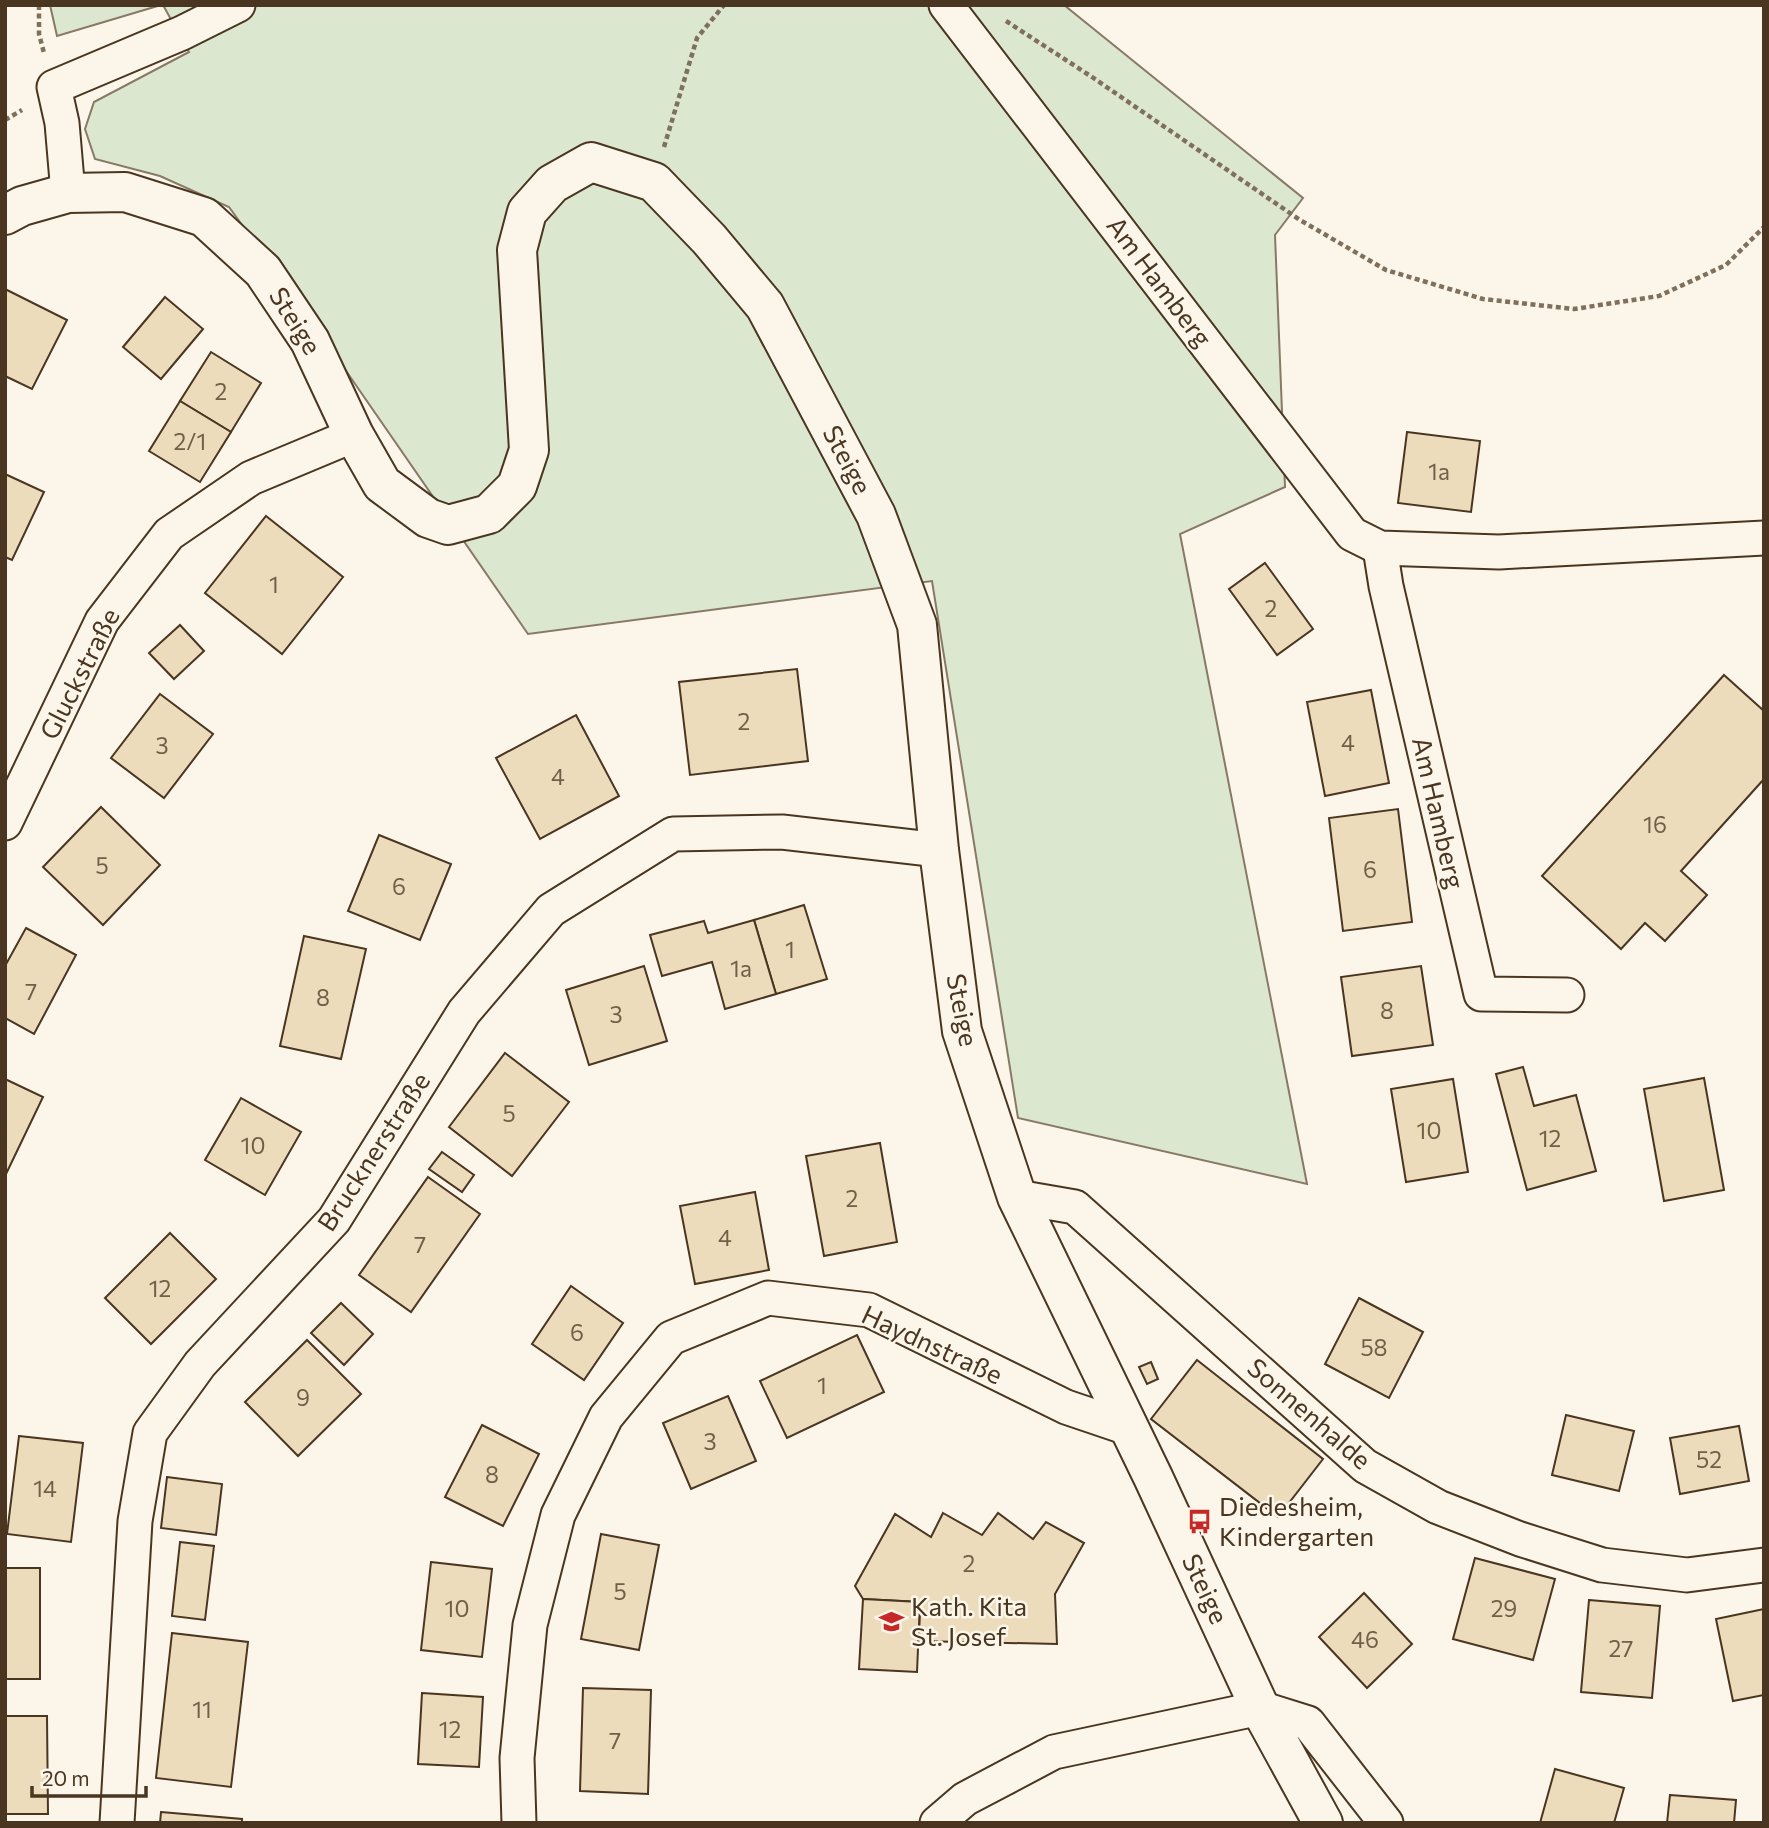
<svg xmlns="http://www.w3.org/2000/svg" width="1769" height="1828" viewBox="0 0 1769 1828" font-family="Commissioner,sans-serif">
<style>
.green{fill:#dce7d0;stroke:#887966;stroke-width:2}
.building{fill:#ecdcbc;stroke:#4a3520;stroke-width:2}
.lines{fill:none;stroke-linecap:round;stroke-linejoin:round}
.minor-casing{stroke:#4a3520;stroke-width:37}
.tertiary-casing{stroke:#4a3520;stroke-width:42}
.path{stroke:#7f6f5c;stroke-width:4.5;stroke-dasharray:5 3.5;stroke-linecap:butt}
.minor{stroke:#fbf6e9;stroke-width:33}
.tertiary{stroke:#fbf6e9;stroke-width:38}
.labels{text-anchor:middle;stroke-width:5;stroke-linejoin:round;paint-order:stroke}
.number-label{font-size:23px;fill:#725f47}
.street-label{font-size:26px;fill:#4a3520;stroke:#fbf6e9}
.poi-label{font-size:26px;fill:#4a3520;stroke:#fbf6e9;text-anchor:start}
</style>
<rect width="100%" height="100%" fill="#fbf6e9"/>
<!-- green -->
<g class="green">
<polygon points="50,5 161,5 57,36"/>
<polygon points="163,5 1064,5 1303,198 1275,235 1285,487 1180,534 1307,1184 1018,1118 932,581 528,634 306,313 229,207 160,176 95,159 85,129 94,102 189,52"/>
</g>
<!-- building -->
<g class="building">
<polygon points="5,289 67,320 32,389 5,376"/>
<polygon points="165,297 203,329 161,379 123,347"/>
<polygon points="211,352 261,383 231,432 180,401"/>
<polygon points="180,401 231,432 200,482 149,451"/>
<polygon points="1407,432 1480,441 1471,512 1398,503"/>
<polygon points="5,474 44,492 12,560 5,557"/>
<polygon points="266,516 343,577 282,654 205,593"/>
<polygon points="1265,563 1313,629 1277,655 1229,589"/>
<polygon points="180,625 204,651 174,679 149,653"/>
<polygon points="797,669 808,761 690,775 679,682"/>
<polygon points="1724,675 1764,711 1764,779 1681,871 1707,895 1665,941 1645,923 1621,949 1542,876"/>
<polygon points="1371,690 1389,783 1325,796 1307,702"/>
<polygon points="160,694 213,734 164,798 111,758"/>
<polygon points="576,715 619,796 540,839 496,758"/>
<polygon points="101,807 160,865 103,925 43,867"/>
<polygon points="1398,809 1412,922 1343,931 1329,818"/>
<polygon points="379,835 451,864 420,940 348,911"/>
<polygon points="804,905 827,979 776,994 754,920"/>
<polygon points="754,920 776,994 725,1009 712,962 662,976 650,935 704,921 708,933"/>
<polygon points="26,928 76,955 34,1034 5,1018 5,966"/>
<polygon points="304,936 366,949 341,1059 280,1046"/>
<polygon points="644,966 667,1041 589,1065 566,990"/>
<polygon points="1421,966 1433,1045 1352,1056 1341,977"/>
<polygon points="505,1053 569,1102 512,1176 449,1127"/>
<polygon points="1523,1067 1534,1106 1576,1095 1596,1171 1527,1190 1496,1074"/>
<polygon points="1704,1078 1724,1190 1664,1201 1644,1089"/>
<polygon points="5,1079 43,1097 6,1174 5,1173"/>
<polygon points="1453,1079 1468,1172 1406,1182 1391,1089"/>
<polygon points="241,1098 301,1132 265,1195 205,1160"/>
<polygon points="880,1143 897,1242 824,1256 806,1156"/>
<polygon points="442,1152 474,1175 462,1192 429,1169"/>
<polygon points="428,1177 480,1214 411,1312 359,1275"/>
<polygon points="755,1192 769,1270 695,1284 680,1206"/>
<polygon points="170,1233 216,1279 151,1344 105,1298"/>
<polygon points="571,1286 623,1323 584,1380 532,1344"/>
<polygon points="1359,1298 1423,1332 1389,1398 1325,1364"/>
<polygon points="341,1303 373,1334 344,1365 311,1333"/>
<polygon points="857,1335 884,1392 787,1438 760,1381"/>
<polygon points="307,1340 361,1394 298,1456 245,1402"/>
<polygon points="1197,1360 1323,1459 1278,1517 1151,1419"/>
<polygon points="1151,1362 1158,1379 1147,1384 1139,1367"/>
<polygon points="728,1396 756,1461 691,1489 663,1423"/>
<polygon points="1566,1415 1634,1431 1619,1491 1552,1475"/>
<polygon points="482,1425 539,1454 503,1526 445,1497"/>
<polygon points="1739,1426 1749,1481 1680,1494 1670,1438"/>
<polygon points="19,1436 83,1443 71,1542 7,1534"/>
<polygon points="167,1477 222,1484 216,1535 161,1528"/>
<polygon points="943,1513 982,1535 998,1513 1033,1539 1046,1522 1084,1543 1055,1594 1057,1644 919,1641 920,1602 863,1599 855,1586 895,1514 931,1537"/>
<polygon points="601,1534 659,1545 639,1650 581,1639"/>
<polygon points="180,1542 214,1546 205,1620 172,1616"/>
<polygon points="1475,1558 1555,1579 1533,1660 1453,1639"/>
<polygon points="431,1562 492,1569 482,1657 421,1650"/>
<rect x="5" y="1568" width="35" height="111"/>
<polygon points="1364,1593 1412,1644 1367,1688 1319,1637"/>
<polygon points="863,1599 920,1602 917,1672 859,1669"/>
<polygon points="1589,1600 1660,1606 1652,1698 1581,1692"/>
<polygon points="1764,1609 1764,1695 1733,1701 1716,1619"/>
<polygon points="172,1633 248,1642 231,1787 156,1778"/>
<polygon points="583,1688 651,1690 648,1794 580,1791"/>
<polygon points="422,1693 483,1697 479,1767 418,1764"/>
<polygon points="5,1716 47,1716 48,1814 5,1814"/>
<polygon points="1555,1769 1624,1788 1614,1823 1540,1823"/>
<polygon points="1670,1795 1736,1800 1734,1823 1667,1823"/>
<polygon points="161,1812 242,1819 242,1823 160,1823"/>
</g>
<g class="lines">
<defs>
<g id="minor">
<polyline points="946,5 1352,534 1380,548 1499,552 1764,538"/>
<polyline points="68,193 62,123 54,87 182,33 238,5"/>
<polyline points="1380,548 1386,586 1481,994 1567,995"/>
<polyline points="5,823 102,621 169,534 251,478 354,435"/>
<polyline points="1017,1197 1075,1207 1365,1466 1438,1507 1520,1539 1602,1565 1687,1575 1764,1565"/>
<polyline points="117,1823 135,1521 150,1433 200,1364 334,1220 464,1012 551,910 673,834 782,832 939,850"/>
<polyline points="519,1823 517,1758 530,1625 558,1515 606,1417 671,1338 768,1298 869,1310 1066,1407 1128,1428"/>
<polyline points="937,1823 965,1799 1054,1752 1260,1708 1308,1723 1386,1823"/>
</g>
<polyline id="tertiary" points="5,215 22,206 68,193 125,192 204,217 263,271 310,341 354,435 382,484 428,518 448,525 489,514 517,486 529,450 517,250 527,212 552,184 591,162 654,182 709,239 765,306 876,515 917,625 939,850 962,1031 1017,1197 1153,1477 1260,1708 1323,1823"/>
</defs>
<!-- minor casing -->
<use href="#minor" class="minor-casing"/>
<!-- tertiary casing -->
<use href="#tertiary" class="tertiary-casing"/>
<!-- path -->
<g class="path">
<polyline points="39,5 39,34 44,53"/>
<polyline points="1006,21 1092,77 1300,220 1386,270 1483,299 1574,309 1659,296 1726,265 1764,227"/>
<polyline points="5,120 22,110"/>
<polyline points="664,147 697,38 724,5"/>
</g>
<!-- minor -->
<use href="#minor" class="minor"/>
<!-- tertiary -->
<use href="#tertiary" class="tertiary"/>
</g>
<!-- icons -->
<defs>
<symbol id="bus-bare" viewBox="-9 -9 18 18"><path d="M-5-6H5V4H4V6H2V4H-2V6H-4V4H-5ZM-3.5-4V0h7V-4ZM-3.5 1.2v1.5H-2V1.2ZM2 1.2v1.5H3.5V1.2Z" fill="#c62828" stroke="#fbf6e9" stroke-width="2.5" paint-order="stroke"/></symbol>
<symbol id="school-bare" viewBox="-9 -9 18 18"><path d="M0-5L7-2L0 1L-7-2ZM-4 1L0 2.5L4 1V4Q0 6-4 4Z" fill="#c62828" stroke="#fbf6e9" stroke-width="2.5" paint-order="stroke"/></symbol>
</defs>
<g fill-rule="evenodd">
<use href="#bus-bare" x="1182" y="1504" width="35" height="35"/>
<use href="#school-bare" x="874" y="1604" width="35" height="35"/>
</g>
<g class="labels">
<!-- number labels -->
<g class="number-label">
<text x="221" y="400">2</text>
<text x="190" y="450">2/1</text>
<text x="1439" y="480">1a</text>
<text x="274" y="593">1</text>
<text x="1271" y="617">2</text>
<text x="744" y="730">2</text>
<text x="1348" y="751">4</text>
<text x="162" y="754">3</text>
<text x="558" y="785">4</text>
<text x="1655" y="833">16</text>
<text x="102" y="874">5</text>
<text x="1370" y="878">6</text>
<text x="399" y="895">6</text>
<text x="790" y="958">1</text>
<text x="741" y="977">1a</text>
<text x="31" y="1000">7</text>
<text x="323" y="1006">8</text>
<text x="1387" y="1019">8</text>
<text x="616" y="1023">3</text>
<text x="509" y="1122">5</text>
<text x="1429" y="1139">10</text>
<text x="1550" y="1147">12</text>
<text x="253" y="1154">10</text>
<text x="852" y="1207">2</text>
<text x="725" y="1246">4</text>
<text x="420" y="1253">7</text>
<text x="160" y="1297">12</text>
<text x="577" y="1341">6</text>
<text x="1374" y="1356">58</text>
<text x="822" y="1394">1</text>
<text x="303" y="1406">9</text>
<text x="710" y="1450">3</text>
<text x="1709" y="1468">52</text>
<text x="492" y="1483">8</text>
<text x="45" y="1497">14</text>
<text x="969" y="1572">2</text>
<text x="620" y="1600">5</text>
<text x="457" y="1617">10</text>
<text x="1504" y="1617">29</text>
<text x="1365" y="1648">46</text>
<text x="1621" y="1657">27</text>
<text x="202" y="1718">11</text>
<text x="450" y="1738">12</text>
<text x="615" y="1749">7</text>
</g>
<!-- street labels -->
<g class="street-label">
<text transform="translate(1159 282) rotate(53)" y="9">Am Hamberg</text>
<text transform="translate(295 321) rotate(58)" y="9">Steige</text>
<text transform="translate(847 460) rotate(62)" y="9">Steige</text>
<text transform="translate(80 674) rotate(-63)" y="9">Gluckstraße</text>
<text transform="translate(1438 813) rotate(77)" y="9">Am Hamberg</text>
<text transform="translate(962 1010) rotate(79)" y="9">Steige</text>
<text transform="translate(374 1152) rotate(-57)" y="9">Brucknerstraße</text>
<text transform="translate(932 1345) rotate(25)" y="9">Haydnstraße</text>
<text transform="translate(1309 1414) rotate(41)" y="9">Sonnenhalde</text>
<text transform="translate(1205 1589) rotate(65)" y="9">Steige</text>
</g>
<!-- poi labels -->
<g class="poi-label">
<text x="1219" y="1516">Diedesheim,<tspan x="1219" dy="30">Kindergarten</tspan></text>
<text x="911" y="1616">Kath. Kita<tspan x="911" dy="30">St. Josef</tspan></text>
</g>
</g>
<!-- border -->
<rect width="1769" height="1828" fill="none" stroke="#4a3520" stroke-width="14"/>
<!-- scale -->
<path d="M32 1786v10h114v-10" fill="none" stroke="#4a3520" stroke-width="3.5"/>
<text x="42" y="1786" font-size="21" fill="#4a3520" stroke="#fbf6e9" stroke-width="5" paint-order="stroke">20 m</text>
</svg>
